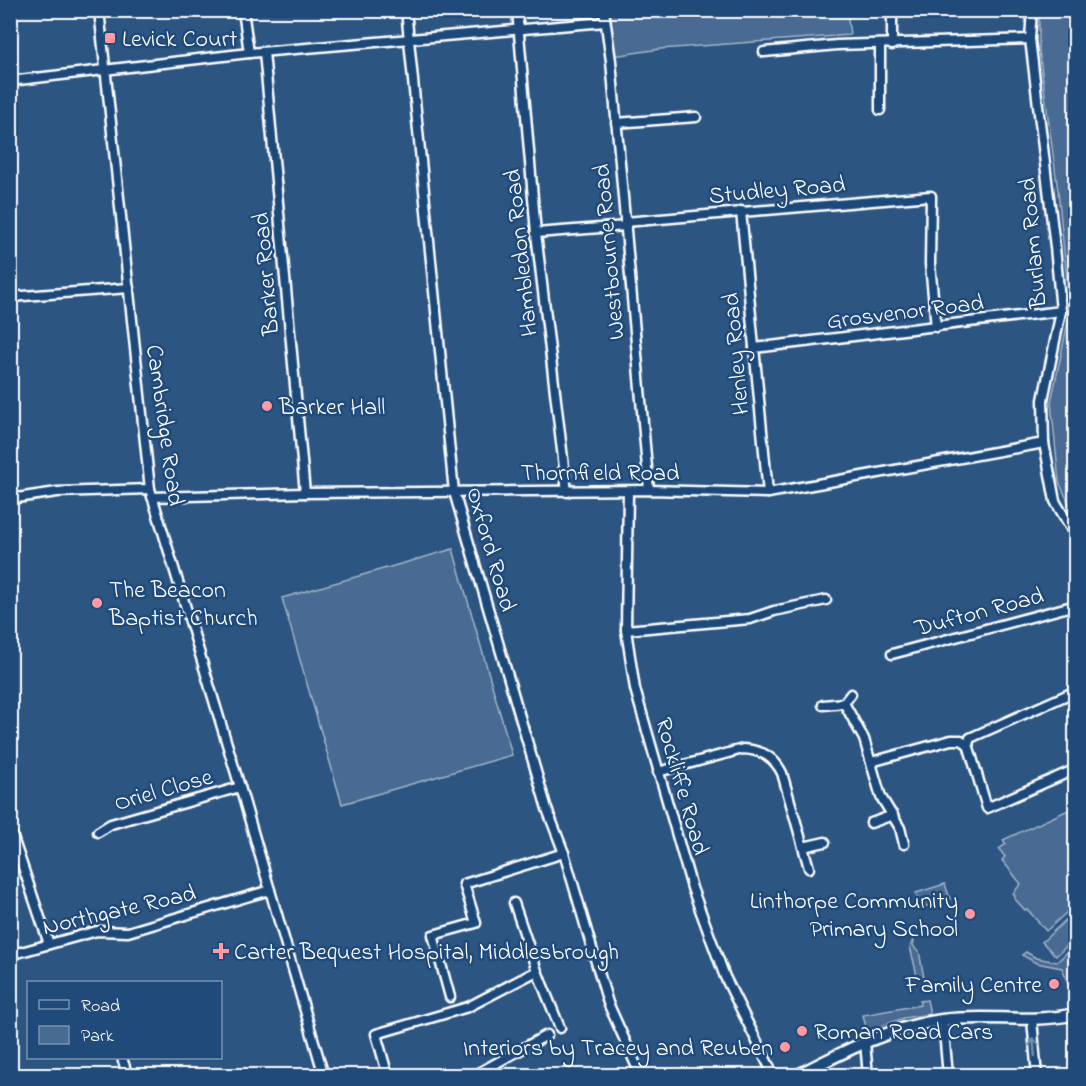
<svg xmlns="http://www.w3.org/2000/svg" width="1086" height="1086" viewBox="0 0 1086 1086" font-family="'Indie Flower',sans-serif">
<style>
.green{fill:#486b92;stroke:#a4b5c8;stroke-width:1.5}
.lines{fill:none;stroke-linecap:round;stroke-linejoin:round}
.street-casing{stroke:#fff;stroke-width:13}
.secondary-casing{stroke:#fff;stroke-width:15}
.street{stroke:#1f4a7a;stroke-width:8}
.secondary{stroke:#1f4a7a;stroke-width:10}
.oneway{stroke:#7992af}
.poi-dot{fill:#ff9aa2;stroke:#1f4a7a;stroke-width:2}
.labels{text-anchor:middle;stroke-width:5;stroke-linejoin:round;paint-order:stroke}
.poi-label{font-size:24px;fill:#fff;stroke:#1f4a7a;text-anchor:start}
.street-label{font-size:24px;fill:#fff;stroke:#1f4a7a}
</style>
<rect width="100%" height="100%" fill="#2c5582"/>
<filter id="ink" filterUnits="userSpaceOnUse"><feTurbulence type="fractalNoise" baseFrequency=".0167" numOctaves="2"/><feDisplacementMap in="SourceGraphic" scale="12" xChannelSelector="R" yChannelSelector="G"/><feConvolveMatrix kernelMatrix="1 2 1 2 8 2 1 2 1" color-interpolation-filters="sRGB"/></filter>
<g filter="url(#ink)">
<!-- green -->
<g class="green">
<polygon points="610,11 847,11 850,35 660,49 614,56"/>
<polygon points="1039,11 1075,11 1075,516 1059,482 1051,402 1070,312 1058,191 1039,50"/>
<polygon points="453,549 512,755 342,804 282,598"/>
<polygon points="1075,807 1075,919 1068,911 1046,931 1027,909 1025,910 1014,898 1015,896 1013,893 1021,884 1002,860 1005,857 999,849 1006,844 1003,840"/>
<polygon points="945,884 950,899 920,908 916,893"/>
<polygon points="1070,916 1075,922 1075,938 1056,956 1042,942"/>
<polygon points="913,939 914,941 913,945 916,950 919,951 924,978 916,980 916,971 910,947"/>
<polygon points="1075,945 1075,1002 1062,968 1036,963 1022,955 1026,952 1036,958 1057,962"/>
<polygon points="927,1000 930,1014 904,1018 867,1031 863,1015 920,1005 920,1001"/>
</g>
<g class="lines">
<defs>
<g id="street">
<polyline points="99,10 150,489 240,787 324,1076"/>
<polyline points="243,10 249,53"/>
<polyline points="406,10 454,492 547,809 564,853 608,1003 641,1076"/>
<polyline points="517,10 536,233 567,492"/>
<polyline points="604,10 611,61 649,490"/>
<polyline points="892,10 892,45"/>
<polyline points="1032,10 1030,39 1055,247 1061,311 1043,400 1044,443 1055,501 1076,537"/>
<polyline points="880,45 880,110"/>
<polyline points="264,52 305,493"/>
<polyline points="764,52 837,45 1030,39"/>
<polyline points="10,81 249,53 605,22"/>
<polyline points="616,123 696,117"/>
<polyline points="741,211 768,493"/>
<polyline points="625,222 931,196 930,264 936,327"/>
<polyline points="536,233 626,226"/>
<polyline points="10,297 129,288"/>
<polyline points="754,348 1061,311"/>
<polyline points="628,491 626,630 635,689 692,888 725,977 774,1076"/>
<polyline points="152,497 305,493 649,490 768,493 1044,443"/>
<polyline points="10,499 57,492 150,489"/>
<polyline points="626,630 750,619 774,611 826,600"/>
<polyline points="892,654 1076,605"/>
<polyline points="844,703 851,694"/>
<polyline points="823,705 844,703 864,739 881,797 900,828 904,844"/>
<polyline points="968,744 987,808 1076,769"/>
<polyline points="968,744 970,738 1076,691"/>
<polyline points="871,762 951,740 961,740 968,744"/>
<path d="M658 772 743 749C762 750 774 757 782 773L809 868"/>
<polyline points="871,823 893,815"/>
<polyline points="10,829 49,944"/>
<polyline points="98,832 111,824 240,787"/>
<polyline points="803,847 825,842"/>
<polyline points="10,955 97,931 128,932 270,890"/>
<polyline points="537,971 560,1028"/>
<polyline points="450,997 433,935 476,923 464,884 564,853"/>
<polyline points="1032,1019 1037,1076"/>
<polyline points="943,1020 948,1076"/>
<polyline points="865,1042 868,1076"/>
<polyline points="122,1058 128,1076"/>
<polyline points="388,1076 376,1034 468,1007 537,971 514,903"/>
<polyline points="473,1076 547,1035"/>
</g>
<path id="secondary" d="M796 1076C843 1052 890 1027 942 1020 987 1014 1032 1024 1076 1014"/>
</defs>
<!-- street casing -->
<use href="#street" class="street-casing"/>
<!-- secondary casing -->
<use href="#secondary" class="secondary-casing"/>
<!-- street -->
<use href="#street" class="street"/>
<!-- secondary -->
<use href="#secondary" class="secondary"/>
</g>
<!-- one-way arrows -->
<defs><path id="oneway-shaft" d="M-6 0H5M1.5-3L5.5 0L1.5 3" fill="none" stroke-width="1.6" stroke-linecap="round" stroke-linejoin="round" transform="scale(1.5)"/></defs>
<use class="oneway" href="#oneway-shaft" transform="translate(1034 1047) rotate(-95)"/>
</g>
<!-- markers -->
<g class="poi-dot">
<rect x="104" y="32" width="12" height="12" rx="3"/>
<circle cx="267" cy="406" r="6"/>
<circle cx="97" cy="603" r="6"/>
<circle cx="970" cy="914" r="6"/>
<path d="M218 942h6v6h6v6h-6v6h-6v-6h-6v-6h6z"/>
<circle cx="1054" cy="984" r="6"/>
<circle cx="802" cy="1031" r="6"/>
<circle cx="785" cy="1047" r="6"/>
</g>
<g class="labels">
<!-- poi labels -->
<g class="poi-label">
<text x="122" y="46">Levick Court</text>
<text x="279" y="414">Barker Hall</text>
<text x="109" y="597">The Beacon<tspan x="109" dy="28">Baptist Church</tspan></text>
<text x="958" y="908" text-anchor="end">Linthorpe Community<tspan x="958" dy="28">Primary School</tspan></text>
<text x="234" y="959">Carter Bequest Hospital, Middlesbrough</text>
<text x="1042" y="992" text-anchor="end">Family Centre</text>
<text x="814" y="1039">Roman Road Cars</text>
<text x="773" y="1055" text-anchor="end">Interiors by Tracey and Reuben</text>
</g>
<!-- street labels -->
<g class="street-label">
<text transform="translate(777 189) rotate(-5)" y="8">Studley Road</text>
<text transform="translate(1032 243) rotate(-95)" y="8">Burlam Road</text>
<text transform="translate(608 252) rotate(-95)" y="8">Westbourne Road</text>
<text transform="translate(520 253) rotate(-96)" y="8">Hambledon Road</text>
<text transform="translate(265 274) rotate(-95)" y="8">Barker Road</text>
<text transform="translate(905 311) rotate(-7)" y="8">Grosvenor Road</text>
<text transform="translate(735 354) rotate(-95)" y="8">Henley Road</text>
<text transform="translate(166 425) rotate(82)" y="8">Cambridge Road</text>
<text x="600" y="480">Thornfield Road</text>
<text transform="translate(492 549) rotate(74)" y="8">Oxford Road</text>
<text transform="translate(979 611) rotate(-15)" y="8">Dufton Road</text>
<text transform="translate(683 786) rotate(74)" y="8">Rockliffe Road</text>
<text transform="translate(163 789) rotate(-16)" y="8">Oriel Close</text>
<text transform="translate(119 909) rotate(-13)" y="8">Northgate Road</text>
</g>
</g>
<!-- margin -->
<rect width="1086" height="1086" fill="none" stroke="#1f4a7a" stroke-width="36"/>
<rect x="18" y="18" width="1050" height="1050" fill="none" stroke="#fff" stroke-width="2" filter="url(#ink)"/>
<!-- legend -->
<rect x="27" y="981" width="195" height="78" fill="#1f4a7a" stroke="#7992af" stroke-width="1.5"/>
<rect x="39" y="1000" width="30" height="9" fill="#1f4a7a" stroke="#7992af" stroke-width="1.5"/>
<text x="81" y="1011" font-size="18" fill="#ffffff">Road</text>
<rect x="39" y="1026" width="30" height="18" fill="#486b92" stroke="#7992af" stroke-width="1.5"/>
<text x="81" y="1041" font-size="18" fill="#ffffff">Park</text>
</svg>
